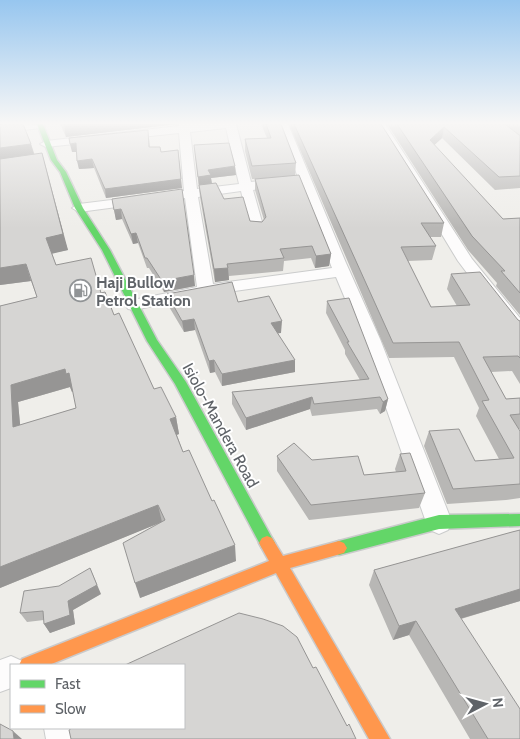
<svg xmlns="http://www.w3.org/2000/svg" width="520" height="739" viewBox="0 0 520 739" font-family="Cabin,sans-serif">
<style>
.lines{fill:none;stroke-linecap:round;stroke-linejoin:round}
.street-casing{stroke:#cbcccc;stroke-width:2}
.fast-casing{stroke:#cacacb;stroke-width:3}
.slow-casing{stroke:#cacacb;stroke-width:3}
.street{fill:#fdfcfc;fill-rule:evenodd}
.fast{fill:#63d668;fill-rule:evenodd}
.slow{fill:#ff974d;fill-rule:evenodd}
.wall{fill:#b8b7b5;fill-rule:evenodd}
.shaded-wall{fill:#969594}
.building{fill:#d6d5d3;stroke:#969594;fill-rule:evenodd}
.labels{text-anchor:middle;stroke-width:4;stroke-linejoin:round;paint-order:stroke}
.poi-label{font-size:16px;font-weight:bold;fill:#5f6368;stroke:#fff;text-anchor:start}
.street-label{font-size:16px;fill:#5f6368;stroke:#fff}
</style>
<rect width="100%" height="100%" fill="#efeeea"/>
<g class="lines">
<defs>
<g id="street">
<polygon points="22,124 45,125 40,128 0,133 0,127"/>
<path d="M179 124H236L251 182 283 178 289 182 283 186 253 190 264 229 262 232H252L250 229 241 191 198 197 213 284 332 268 278 124H288L346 263 380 339 452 522 448 530 439 534 430 530 426 522 362 339 336 277 206 295 134 310 128 309 125 305 128 301 197 287 185 198 79 212 72 208 79 204 184 191 179 133 46 147 40 144 46 141 179 126ZM226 128 239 184 197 189 190 132Z"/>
<polygon points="375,124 385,124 472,259 520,318 520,336 513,334 458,261"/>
<polygon points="11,656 22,661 24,665 11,665 11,688 0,692 0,660"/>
<polygon points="44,728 78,728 80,739 46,739"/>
</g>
<g id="fast">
<polygon points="37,124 43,124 57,160 66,172 83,208 110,250 157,340 186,382 272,538 275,543 272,548 267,550 262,548 175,384 147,341 102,250 75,208 60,172 51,160"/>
<polygon points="520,514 520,526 439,529 339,555 334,553 331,548 334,543 339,541 439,515"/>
</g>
<polygon id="slow" points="267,536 272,538 283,556 339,541 344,543 347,548 344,553 290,568 390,739 369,739 276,573 49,665 19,665 22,659 269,561 259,543 262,538"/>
</defs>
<!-- street casing -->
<use href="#street" class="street-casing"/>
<!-- fast casing -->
<use href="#fast" class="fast-casing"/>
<!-- slow casing -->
<use href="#slow" class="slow-casing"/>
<!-- street -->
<use href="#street" class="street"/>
<!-- fast -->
<use href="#fast" class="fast"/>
<!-- slow -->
<use href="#slow" class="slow"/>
</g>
<!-- wall -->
<g class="wall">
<path d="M0 124 31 144 68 250 52 253 56 265 101 293 154 389 176 417 179 434 177 435 183 452 236 561 140 598 159 523 0 588V306L37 297 31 281 0 285ZM70 387 72 392 73 391 76 408 20 425 18 402Z"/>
<polygon points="60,124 177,124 66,137"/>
<polygon points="261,124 281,124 296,163 295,175 331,254 329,266 315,268 311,258 284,261 283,271 229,276 229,280 215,282 200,197 195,153 236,175 211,178 212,184 224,199 250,221 262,222 264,220 255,190 255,179 252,179 245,151 245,139 267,138"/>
<polygon points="289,124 381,124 444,223 441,237 430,237 436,246 432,260 408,261 431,307 457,306 447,289 451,274 518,320 520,321 520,384 512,371 491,372 506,399 520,398 520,429 518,429 520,431 520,498 506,500 447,504 424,446 429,431 475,461 499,459 476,416 479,408 454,357 389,358"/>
<polygon points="387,124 520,124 520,188 495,190 442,138 434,145 503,219 520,218 520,315 496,286 497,283 468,250"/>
<polygon points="149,138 150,147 161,152 182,188 106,198 94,168 79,169 76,152 72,152"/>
<polygon points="112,199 195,286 164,292 149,268 147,268 138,243 133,244 122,219 116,220"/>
<polygon points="167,294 238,302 281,333 278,333 295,372 222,386 215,372 210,373 195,330 184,332 168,305"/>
<polygon points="327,301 388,399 385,411 380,414 377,409 312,416 310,409 246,430 232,404 232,392 360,380 345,354 345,350 326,313"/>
<polygon points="400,454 425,493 419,508 309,520 277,471 277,456 312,460 364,475 396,472 395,469"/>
<polygon points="520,530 520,601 461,619 520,739 470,739 409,635 393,640 369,585 374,570"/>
<polygon points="101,594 73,610 75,624 50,633 44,624 44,620 27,622 20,613"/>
</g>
<!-- shaded-wall -->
<g class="shaded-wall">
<polygon points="76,124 177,124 66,137 64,125"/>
<polygon points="444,127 442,138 427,152 430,140"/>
<polygon points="76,143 77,152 72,152 70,144"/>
<polygon points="31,144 35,158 0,162 0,148"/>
<polygon points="178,150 182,188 106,198 105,189"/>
<polygon points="42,153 68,250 51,254 46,238"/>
<polygon points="92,159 94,168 79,169 77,161"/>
<polygon points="235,166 236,175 211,178 212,184 199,186 198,177 208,170"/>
<polygon points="121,209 122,219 116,220 114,210"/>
<polygon points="136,233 138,243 133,244 131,234"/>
<polygon points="331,254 329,266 315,268 316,256"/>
<polygon points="26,264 31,281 0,285 0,268"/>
<polygon points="228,268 229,280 215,282 214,269"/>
<polygon points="194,275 195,286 164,292 162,281"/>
<polygon points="194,319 195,330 184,332 182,321"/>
<polygon points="282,321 281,333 271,334 271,323"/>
<polygon points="214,360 215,372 210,373 209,361"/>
<polygon points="295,360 295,372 222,386 222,374"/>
<polygon points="65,369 69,373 75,391 72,392 70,387 18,402 22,445 13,427 11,385"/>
<polygon points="312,397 310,409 246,430 246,418"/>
<polygon points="388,399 385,411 380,414 383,402"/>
<polygon points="176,417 179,434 173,436 170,419"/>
<polygon points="158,505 162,522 0,588 0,567"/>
<polygon points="235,545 236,561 140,598 135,583"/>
<polygon points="90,568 101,594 73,610 75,624 50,633 44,624 68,601"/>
<polygon points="520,589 520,601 446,623 455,609"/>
<polygon points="416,621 409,635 393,640 399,626"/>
<polygon points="13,731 22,739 14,739"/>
</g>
<!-- building -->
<g class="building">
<polygon points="0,124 23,124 31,144 0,148"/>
<polygon points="63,124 76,124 64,125"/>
<polygon points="266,124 281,124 296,163 252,166 245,139 271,138"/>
<polygon points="294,124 381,124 444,223 421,223 436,246 401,247 431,307 470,305 451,274 480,272 518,320 520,321 520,358 518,356 483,357 506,399 520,398 520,414 510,415 520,431 520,484 453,489 429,431 459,429 475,461 514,458 482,401 489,400 459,342 393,343"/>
<polygon points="397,124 505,124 519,135 520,135 520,176 499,177 444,127 430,140 503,219 520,218 520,293 501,271 505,271 472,236"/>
<polygon points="148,130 149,147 160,147 161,152 178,150 181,179 105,189 92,159 77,161 76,143 70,144 69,138"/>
<polygon points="229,143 235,166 208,170 211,175 198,177 194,145"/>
<path d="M42 153 63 234 46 238 56 265 91 258 101 293 105 292 114 315 119 313 154 389 161 387 176 417 170 419 183 452 189 450 212 501 214 500 235 545 135 583 123 543 165 520 158 505 0 567V306L37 297 26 264 0 268V159ZM65 369 66 374 69 373 76 408 13 427 11 385Z"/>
<polygon points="299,175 331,254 316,256 312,246 280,249 284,258 227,264 228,268 214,269 199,185 216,183 224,199 243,197 250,221 262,222 266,217 255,179"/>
<polygon points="182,189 194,275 162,281 147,258 145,258 136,233 131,234 121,209 114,210 112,199"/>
<polygon points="232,282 238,302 269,296 282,321 271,323 295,360 222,374 214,360 209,361 194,319 182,321 167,294"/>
<polygon points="349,298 388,399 383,402 380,397 314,404 312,397 246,418 232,392 369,379 347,342 349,342 327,301"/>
<polygon points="294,443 312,460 358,456 364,475 406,471 400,454 410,453 425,493 311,505 277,456"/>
<polygon points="520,530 520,589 455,609 520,709 520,739 488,739 416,621 399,626 374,570 512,532"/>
<polygon points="90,568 97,585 68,601 70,615 44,624 43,611 20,613 24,591 59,586"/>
<polygon points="239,613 263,619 283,626 297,637 313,668 316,667 347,726 349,724 356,739 71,739 69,730 72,728 184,728 184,665 125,665"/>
<polygon points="0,724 13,731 14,739 0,739"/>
</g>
<!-- sky -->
<linearGradient id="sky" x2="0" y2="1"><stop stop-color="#97c6ef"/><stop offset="0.54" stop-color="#f8f7f6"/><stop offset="1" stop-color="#f8f7f6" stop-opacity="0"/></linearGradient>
<rect width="520" height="228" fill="url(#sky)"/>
<!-- icons -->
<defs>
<symbol id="fuel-ring" viewBox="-11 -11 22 22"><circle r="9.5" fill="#fff" stroke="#919496" stroke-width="1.5"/><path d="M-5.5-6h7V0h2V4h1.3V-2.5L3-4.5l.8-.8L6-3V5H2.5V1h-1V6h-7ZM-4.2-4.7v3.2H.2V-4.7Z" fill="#919496"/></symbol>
</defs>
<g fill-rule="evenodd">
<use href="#fuel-ring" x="68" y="278" width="25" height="25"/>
</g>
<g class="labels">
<!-- poi labels -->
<g class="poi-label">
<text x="96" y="288">Haji Bullow<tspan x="96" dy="18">Petrol Station</tspan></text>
</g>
<!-- street labels -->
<g class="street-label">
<text transform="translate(221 425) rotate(61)" y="6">Isiolo-Mandera Road</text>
</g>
</g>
<!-- legend -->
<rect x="10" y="664" width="175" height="65" fill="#ffffff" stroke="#bfc1c3"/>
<rect x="20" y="680" width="25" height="8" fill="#63d668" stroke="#bfc1c3"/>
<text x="55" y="689" font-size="15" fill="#5f6368">Fast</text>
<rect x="20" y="705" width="25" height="8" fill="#ff974d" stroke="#bfc1c3"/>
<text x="55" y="714" font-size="15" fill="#5f6368">Slow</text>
<!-- north arrow -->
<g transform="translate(485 704) rotate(84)" stroke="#ffffff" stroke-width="4" paint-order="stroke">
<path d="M0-4L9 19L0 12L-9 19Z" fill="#5f6368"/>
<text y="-8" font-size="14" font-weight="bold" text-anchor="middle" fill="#5f6368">N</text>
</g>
</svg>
